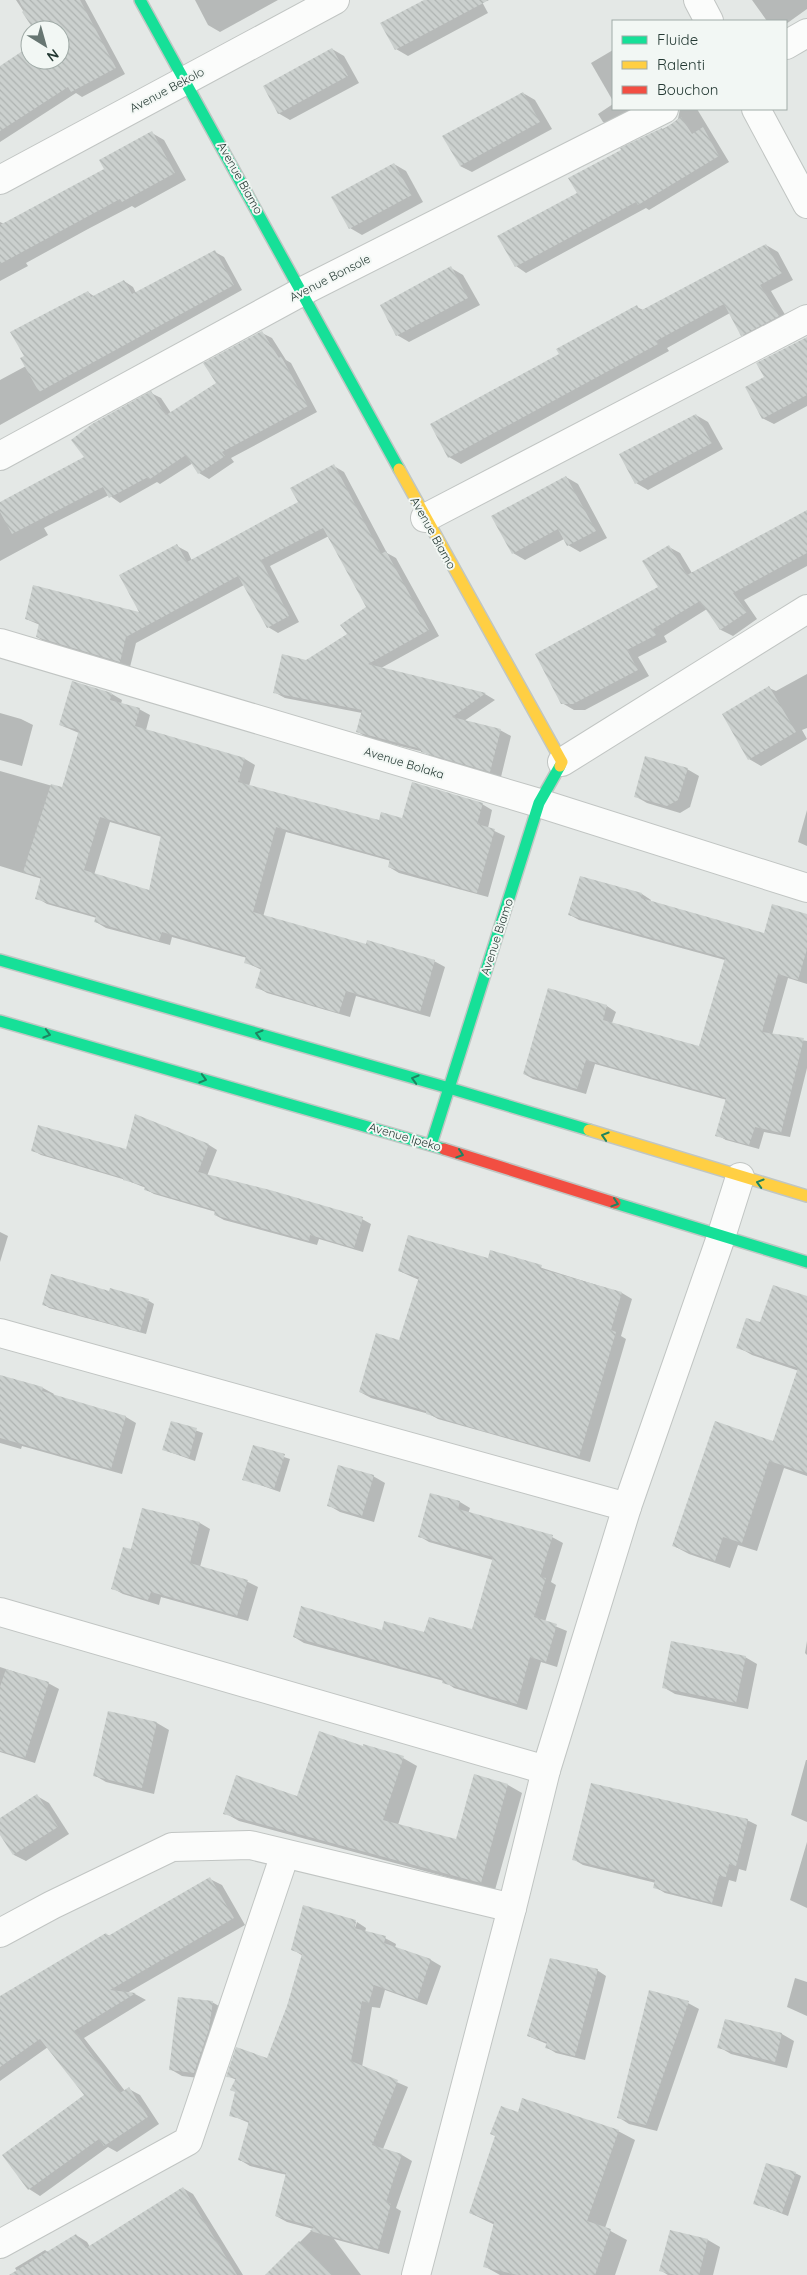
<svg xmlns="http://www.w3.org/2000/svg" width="807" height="2275" viewBox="0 0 807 2275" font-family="Quicksand,sans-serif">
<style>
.shadow{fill:#0003;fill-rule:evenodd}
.building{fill:url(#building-back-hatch);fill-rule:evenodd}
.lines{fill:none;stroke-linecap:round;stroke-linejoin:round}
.street-casing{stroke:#c1c5c3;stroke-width:30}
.fast-casing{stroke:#c0c6c3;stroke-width:14}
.slow-casing{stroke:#c0c6c3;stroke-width:14}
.jam-casing{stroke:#c0c6c3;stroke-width:14}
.street{stroke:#fbfcfb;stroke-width:28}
.fast{stroke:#16e098;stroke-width:11}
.slow{stroke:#ffcf43;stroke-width:11}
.jam{stroke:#f24e42;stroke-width:11}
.oneway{stroke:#1e8460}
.labels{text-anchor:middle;stroke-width:4;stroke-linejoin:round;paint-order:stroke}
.street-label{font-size:12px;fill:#243933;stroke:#f2f7f4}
</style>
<defs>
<pattern id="building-back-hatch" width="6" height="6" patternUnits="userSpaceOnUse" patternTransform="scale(1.25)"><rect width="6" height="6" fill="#cbd0ce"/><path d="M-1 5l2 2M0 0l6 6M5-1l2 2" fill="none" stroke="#aeb3b1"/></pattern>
</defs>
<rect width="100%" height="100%" fill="#e4e8e6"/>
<!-- shadow -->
<g class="shadow">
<polygon points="16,0 85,0 125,74 82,97 76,93 0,142 0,67 30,47 30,60 60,60 60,30 36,30"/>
<polygon points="195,0 278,0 220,32 208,25"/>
<polygon points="427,0 481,0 488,13 408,56 396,49"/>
<polygon points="752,0 807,0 807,9 786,24 786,21 767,21"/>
<polygon points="332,49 344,56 359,83 290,120 278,113"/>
<polygon points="613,50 613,101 591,63"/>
<polygon points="523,93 535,100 552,129 472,172 460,166"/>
<polygon points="613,104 613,109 651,109 614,128 603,122 598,114"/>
<polygon points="680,109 697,109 729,162 649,210 646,208 526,273 516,266 578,194 570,178 672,124 678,119"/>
<polygon points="152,133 164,140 186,180 135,208 132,206 88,229 26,263 28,266 0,281 0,222 4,224 106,169"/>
<polygon points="394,164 406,171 423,202 362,235 350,228"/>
<polygon points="766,245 778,252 793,280 771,291 790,323 754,342 742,335 730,313 667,348 669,351 461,464 449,457 561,354 637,307 643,310"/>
<polygon points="215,252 224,257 242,290 0,425 0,380 26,366 88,292 95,297 124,281 133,287 136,293"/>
<polygon points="451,268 463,275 480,305 409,342 397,335"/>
<polygon points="262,333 272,338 286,360 291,363 317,412 231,458 234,462 209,479 199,473 193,463 160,484 157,482 120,503 109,495 44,528 48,535 0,561 0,504 86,457 151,393 161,398 171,413 218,383"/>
<polygon points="807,338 807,406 774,424 762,418 766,378"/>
<polygon points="696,415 708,422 723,449 648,490 636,483"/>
<polygon points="334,466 344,472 387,553 396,558 439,636 381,668 485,694 495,700 464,721 500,730 511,736 501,777 433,757 424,752 368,738 358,732 362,713 285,698 274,692 306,661 348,634 368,608 329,536 270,566 299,622 278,633 268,627 244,585 136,643 130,667 47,643 37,637 40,625 26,619 141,614 177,546 188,552 192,561 300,503"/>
<polygon points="566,477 578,484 607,538 580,552 568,545 564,539 525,560 513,553"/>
<polygon points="807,511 807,566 744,600 757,619 733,636 721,630 707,609 664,636 667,642 638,657 649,676 585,710 574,710 562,703 660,588 669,547 680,553 692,573"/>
<polygon points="807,674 807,728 802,730 807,739 761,766 749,759 769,688 776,691"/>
<path d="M112 694 122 700 121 704 139 709 150 715 146 730 245 759 255 765 249 786 380 822 403 819 482 804 492 810 488 828 505 836 488 897 399 873 389 867 391 861 286 832 263 917 367 945 434 961 445 967 430 1017 356 996 350 1017 267 993 257 987 262 970 245 962 247 958 172 937 170 945 106 928 96 922 97 918 47 904 37 898 42 879 0 866V771L63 789 79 733 60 725ZM110 822 162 837 150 892 94 875Z"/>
<polygon points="0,713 21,719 33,725 22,766 0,760"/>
<polygon points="687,769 699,776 690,807 680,813 647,803 635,796"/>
<polygon points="807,810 807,846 798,842"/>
<polygon points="581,877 642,894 651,900 650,902 764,934 807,916 807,984 788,978 772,1035 807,1041 807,1068 790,1137 764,1132 759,1149 726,1140 717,1135 727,1100 595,1064 586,1094 533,1079 524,1074 607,1006 616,1012 612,1023 700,1047 725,960 579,920 570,915"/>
<polygon points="209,1145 217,1150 207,1176 362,1219 371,1224 363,1252 319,1239 317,1245 224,1220 215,1215 216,1212 154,1194 145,1189 146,1188 126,1180 41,1155 32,1150 127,1151"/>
<polygon points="0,1232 8,1236 0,1262"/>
<polygon points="491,1252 622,1293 632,1299 621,1336 626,1339 590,1462 438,1419 429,1414 371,1398 360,1392 400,1341 419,1280 399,1271 489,1260"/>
<polygon points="110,1292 149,1301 154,1304 146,1334 49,1308 44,1304"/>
<polygon points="807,1297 807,1476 784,1468 757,1551 738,1545 730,1568 689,1554 674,1546 774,1443 799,1371 752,1355 738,1347 761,1324"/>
<polygon points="0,1376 43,1388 54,1394 53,1396 126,1417 136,1423 122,1474 22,1446 21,1449 0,1443"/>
<polygon points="172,1422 203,1433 195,1461 164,1450"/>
<polygon points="253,1447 290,1459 280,1492 243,1479"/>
<polygon points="373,1476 385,1483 374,1522 340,1512 328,1505"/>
<polygon points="460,1502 470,1508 468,1514 552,1537 563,1543 551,1582 556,1585 545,1622 567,1631 557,1667 541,1662 527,1710 454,1688 444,1681 304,1643 294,1637 383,1631 425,1634 473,1631 493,1560 429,1542 419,1536"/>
<polygon points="143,1509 200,1523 210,1529 200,1567 248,1582 258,1587 248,1621 161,1597 159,1605 123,1594 112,1588 132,1550"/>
<polygon points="807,1641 807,1655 805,1653"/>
<polygon points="745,1657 757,1664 748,1709 675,1694 663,1687"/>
<polygon points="0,1667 48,1683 59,1689 35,1763 0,1752"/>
<polygon points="109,1713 157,1723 169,1730 154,1794 106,1782 94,1775"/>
<polygon points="403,1758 417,1766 398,1825 457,1841 475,1776 508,1785 522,1793 495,1890 239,1821 225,1813 298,1797"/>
<polygon points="806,1760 807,1760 807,1822 791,1815"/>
<polygon points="37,1796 49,1803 69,1834 26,1861 14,1855 0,1832 0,1820"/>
<polygon points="747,1820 757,1825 746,1871 739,1869 736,1882 729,1880 722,1907 665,1893 655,1887 656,1883 583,1865 573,1859"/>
<polygon points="807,1842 807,1908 790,1900"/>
<polygon points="210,1879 222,1885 245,1925 127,1993 135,1994 146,2000 84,2038 125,2091 129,2089 140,2095 159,2124 117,2152 108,2147 40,2196 29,2189 85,2095 48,2047 0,2081 0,2003 106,1934 110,1936"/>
<polygon points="304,1907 356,1922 353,1934 357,1922 366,1928 365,1932 385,1938 396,1944 395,1948 431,1960 441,1966 427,2005 385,1990 380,2008 372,2007 362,2067 408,2087 383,2149 402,2155 412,2161 396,2208 401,2211 389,2254 334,2239 361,2275 267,2275 313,2229 287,2222 276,2216 287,2175 250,2166 240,2160 249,2123 231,2115 236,2092 236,2080 228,2076 267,2060 288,2007 303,1956 292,1949"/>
<polygon points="597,1970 606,1976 585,2060 556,2053 546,2047 547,2044 528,2036"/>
<polygon points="795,1978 807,1982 807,2016 787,2007"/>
<polygon points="212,2002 224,2009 207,2079 182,2076 170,2069"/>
<polygon points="688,2003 699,2009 657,2131 629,2124 618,2117"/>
<polygon points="726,2020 782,2034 794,2041 787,2068 731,2054 719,2047"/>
<polygon points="519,2113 618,2131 635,2140 605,2228 627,2240 615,2275 500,2275 484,2266 495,2225 470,2213"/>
<polygon points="795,2173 801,2176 788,2216 754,2203"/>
<polygon points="183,2188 193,2194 243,2275 16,2275 18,2273 15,2268 45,2250 48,2252 76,2235 87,2242 90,2247"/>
<polygon points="671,2231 708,2240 720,2247 713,2275 668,2275 660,2270"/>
</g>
<!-- building -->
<g class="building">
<polygon points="19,0 80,0 116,68 71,92 68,87 0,131 0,66 30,46 30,60 60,60 60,30 34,30 22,12 24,10"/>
<polygon points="424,0 489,0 395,50 380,23"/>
<polygon points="332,48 348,76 278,114 263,86"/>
<polygon points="523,92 540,122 460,166 442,136"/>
<polygon points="681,117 692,134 703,127 719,156 638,205 636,202 515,267 497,236 577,193 568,178 621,150 620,148 662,128 663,130"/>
<polygon points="152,131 175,173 122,202 120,199 0,264 0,225 104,169 99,160"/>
<polygon points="394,163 412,195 349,229 331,197"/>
<polygon points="766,244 782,273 760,285 779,316 741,336 724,304 656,341 658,344 448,458 430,424 559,354 556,349 637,305 640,311"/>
<polygon points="215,250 234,285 39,392 20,358 24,356 10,332 88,291 91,297 124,280 132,294"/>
<polygon points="451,266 468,298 396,336 380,305"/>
<polygon points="262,331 279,358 281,356 308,406 222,452 225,456 198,474 186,455 150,479 148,477 109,498 103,487 12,534 0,512 0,502 84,457 71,440 92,424 151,391 166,415 216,383 203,363"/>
<polygon points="807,337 807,395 762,419 745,387 764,377 756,363"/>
<polygon points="696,414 712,443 635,484 619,454"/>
<polygon points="334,464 381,554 386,551 429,630 368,664 486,693 452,717 501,729 490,772 421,752 421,749 356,732 362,710 273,693 282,654 306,660 347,634 340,625 366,607 323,528 261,560 289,616 267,628 238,576 126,637 120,662 36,637 39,623 25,619 33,585 139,612 119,575 177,544 187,562 298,502 290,488"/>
<polygon points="566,476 596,531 567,546 558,529 512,554 491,516"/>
<polygon points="807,510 807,553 733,593 747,612 720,630 700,601 653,629 656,635 627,650 638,670 573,704 561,704 535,654 658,587 642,561 669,545 687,575"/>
<path d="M72 681 112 693 110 700 140 708 135 726 245 758 238 782 379 820 381 812 402 818 412 782 483 803 477 824 495 829 477 893 388 867 390 859 276 827 253 912 366 944 367 940 435 960 420 1012 346 991 339 1013 255 988 261 968 244 963 246 956 162 932 159 941 94 922 96 916 35 899 41 877 23 872 51 784 62 787 79 730 59 725ZM100 817 161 835 149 890 84 870Z"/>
<polygon points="769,686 796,732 748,760 722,714"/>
<polygon points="645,756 688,768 678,800 667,806 634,797"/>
<polygon points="580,876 642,893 641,898 764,933 772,904 807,914 807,949 798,980 778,974 762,1032 804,1038 781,1133 755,1127 749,1145 715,1136 726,1098 586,1060 577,1089 523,1074 548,988 607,1005 603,1020 699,1046 725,958 568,915"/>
<polygon points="135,1114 209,1144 198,1172 270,1190 363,1217 354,1248 310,1235 309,1241 214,1215 215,1210 144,1190 145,1186 123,1180 123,1178 31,1151 38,1125 126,1149"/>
<polygon points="408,1235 488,1258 490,1250 542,1265 541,1269 622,1292 611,1330 616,1332 579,1457 483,1431 426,1414 426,1411 359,1392 376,1333 399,1340 419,1277 398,1271"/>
<polygon points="51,1274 109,1291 110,1288 149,1299 140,1332 42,1305"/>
<polygon points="773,1285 807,1296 807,1473 769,1461 742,1543 723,1537 715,1561 672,1546 715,1421 773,1441 798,1368 736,1348 746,1318 760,1322"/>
<polygon points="0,1375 43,1387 42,1391 126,1416 111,1469 0,1438"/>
<polygon points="171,1421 197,1428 189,1458 162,1450"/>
<polygon points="253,1445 285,1454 274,1489 242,1480"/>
<polygon points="338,1465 374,1475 362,1516 327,1506"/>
<polygon points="430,1493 460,1501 458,1509 553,1535 540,1577 546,1578 534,1617 557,1624 546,1662 530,1657 517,1704 442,1683 443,1679 293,1637 301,1606 382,1630 384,1621 424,1632 429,1617 472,1629 493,1557 418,1537"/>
<polygon points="142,1508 200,1522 190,1563 248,1580 237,1616 151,1592 148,1600 111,1589 123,1547 131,1549"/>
<polygon points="671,1641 746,1656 736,1703 662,1688"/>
<polygon points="6,1669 49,1682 25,1758 0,1751 0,1687"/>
<polygon points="108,1711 157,1722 142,1788 93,1776"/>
<polygon points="319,1731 363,1746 363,1744 404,1756 383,1820 456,1839 474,1774 508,1784 481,1883 223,1814 236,1775 297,1796"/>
<polygon points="591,1783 748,1819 736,1866 729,1864 726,1877 719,1876 712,1903 653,1888 655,1880 572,1860"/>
<polygon points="37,1794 58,1827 13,1855 0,1835 0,1818"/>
<polygon points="210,1877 234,1918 110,1990 136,1993 74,2031 120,2093 129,2087 148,2117 104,2146 99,2139 28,2190 2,2155 84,2095 40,2039 0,2067 0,1996 106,1933 108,1936"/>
<polygon points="303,1905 356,1920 354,1928 386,1936 384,1943 431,1959 417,2000 374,1985 369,2003 362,2001 351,2061 398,2080 372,2145 402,2154 386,2202 391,2204 378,2249 310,2231 314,2227 275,2216 286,2173 238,2160 249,2121 229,2116 235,2092 230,2090 236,2078 226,2077 236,2047 267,2058 287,2006 302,1954 291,1950"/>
<polygon points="550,1958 598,1969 575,2056 545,2048 547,2042 527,2036"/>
<polygon points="649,1990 689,2001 646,2125 617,2118"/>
<polygon points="178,1997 213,2001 209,2029 194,2073 169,2070"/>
<polygon points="725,2019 782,2033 775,2062 717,2048"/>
<polygon points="522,2098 619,2130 587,2221 611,2229 595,2275 517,2275 483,2267 494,2222 469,2213 495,2136 490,2134 501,2106 518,2112"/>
<polygon points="766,2163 796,2172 782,2213 753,2204"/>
<polygon points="183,2187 237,2275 9,2275 76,2234 86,2248"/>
<polygon points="670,2230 708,2239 699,2275 675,2275 659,2271"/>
<polygon points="299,2241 332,2275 265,2275"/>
</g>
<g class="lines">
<defs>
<g id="street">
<polyline points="698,0 709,21"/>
<polyline points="786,45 807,33"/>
<polyline points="756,109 807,204"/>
<polyline points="0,180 335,0"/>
<polyline points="0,456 303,291 664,109"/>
<polyline points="425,518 807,319"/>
<polyline points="0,643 539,803 807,888"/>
<polyline points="562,762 807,609"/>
<polyline points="0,1333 627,1507"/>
<polyline points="0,1612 546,1770"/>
<polyline points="0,1933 52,1905 172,1847 250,1845 512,1908"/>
<polyline points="0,2244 188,2141 285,1854"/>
<polyline points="416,2275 512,1908 546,1770 627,1507 721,1237 740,1177"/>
</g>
<g id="fast">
<polyline points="140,0 399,469"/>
<polyline points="0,960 449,1088 589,1130"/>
<polyline points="0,1021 444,1149"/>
<polyline points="431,1145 539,803 560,766"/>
<polyline points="615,1203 807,1262"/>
</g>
<g id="slow">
<polyline points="399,469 562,762 560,766"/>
<polyline points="589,1130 807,1196"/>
</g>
<polyline id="jam" points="444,1149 615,1203"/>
</defs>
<!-- street casing -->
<use href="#street" class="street-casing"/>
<!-- fast casing -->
<use href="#fast" class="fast-casing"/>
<!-- slow casing -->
<use href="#slow" class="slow-casing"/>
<!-- jam casing -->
<use href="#jam" class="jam-casing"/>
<!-- street -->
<use href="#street" class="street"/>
<!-- fast -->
<use href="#fast" class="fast"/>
<!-- slow -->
<use href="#slow" class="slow"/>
<!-- jam -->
<use href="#jam" class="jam"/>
</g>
<!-- one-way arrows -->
<defs><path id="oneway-chevron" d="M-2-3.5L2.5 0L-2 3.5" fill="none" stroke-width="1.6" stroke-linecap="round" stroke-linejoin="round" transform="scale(1.25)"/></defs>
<g class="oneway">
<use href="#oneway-chevron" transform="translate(47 1034) rotate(16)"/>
<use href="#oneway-chevron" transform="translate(259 1034) rotate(-164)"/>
<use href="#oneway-chevron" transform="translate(203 1079) rotate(16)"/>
<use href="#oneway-chevron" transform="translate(415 1079) rotate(-164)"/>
<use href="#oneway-chevron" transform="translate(605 1136) rotate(-163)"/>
<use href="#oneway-chevron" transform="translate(460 1154) rotate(18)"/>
<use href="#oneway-chevron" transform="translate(760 1183) rotate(-164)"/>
<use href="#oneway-chevron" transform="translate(615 1203) rotate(18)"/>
</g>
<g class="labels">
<!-- street labels -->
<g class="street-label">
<text transform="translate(167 90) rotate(-28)" y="4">Avenue Bekolo</text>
<text transform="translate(240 178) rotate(61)" y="4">Avenue Biamo</text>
<text transform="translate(330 278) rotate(-27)" y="4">Avenue Bonsole</text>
<text transform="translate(433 533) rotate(61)" y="4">Avenue Biamo</text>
<text transform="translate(404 763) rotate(17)" y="4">Avenue Bolaka</text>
<text transform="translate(497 937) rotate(-72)" y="4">Avenue Biamo</text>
<text transform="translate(405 1137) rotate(16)" y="4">Avenue Ipeko</text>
</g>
</g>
<!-- legend -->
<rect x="612" y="20" width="175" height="90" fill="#f2f7f4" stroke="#a0aba7"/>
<rect x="622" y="36" width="25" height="8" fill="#16e098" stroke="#a0aba7"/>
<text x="657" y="45" font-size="15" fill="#243933">Fluide</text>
<rect x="622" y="61" width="25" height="8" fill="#ffcf43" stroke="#a0aba7"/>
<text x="657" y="70" font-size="15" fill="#243933">Ralenti</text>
<rect x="622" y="86" width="25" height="8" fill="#f24e42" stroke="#a0aba7"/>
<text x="657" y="95" font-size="15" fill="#243933">Bouchon</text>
<!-- north arrow -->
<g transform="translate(45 45) rotate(143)"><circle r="24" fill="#f2f7f4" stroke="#a0aba7"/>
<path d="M0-4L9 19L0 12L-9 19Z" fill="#677672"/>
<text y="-8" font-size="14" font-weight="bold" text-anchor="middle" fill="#243933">N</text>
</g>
</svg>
